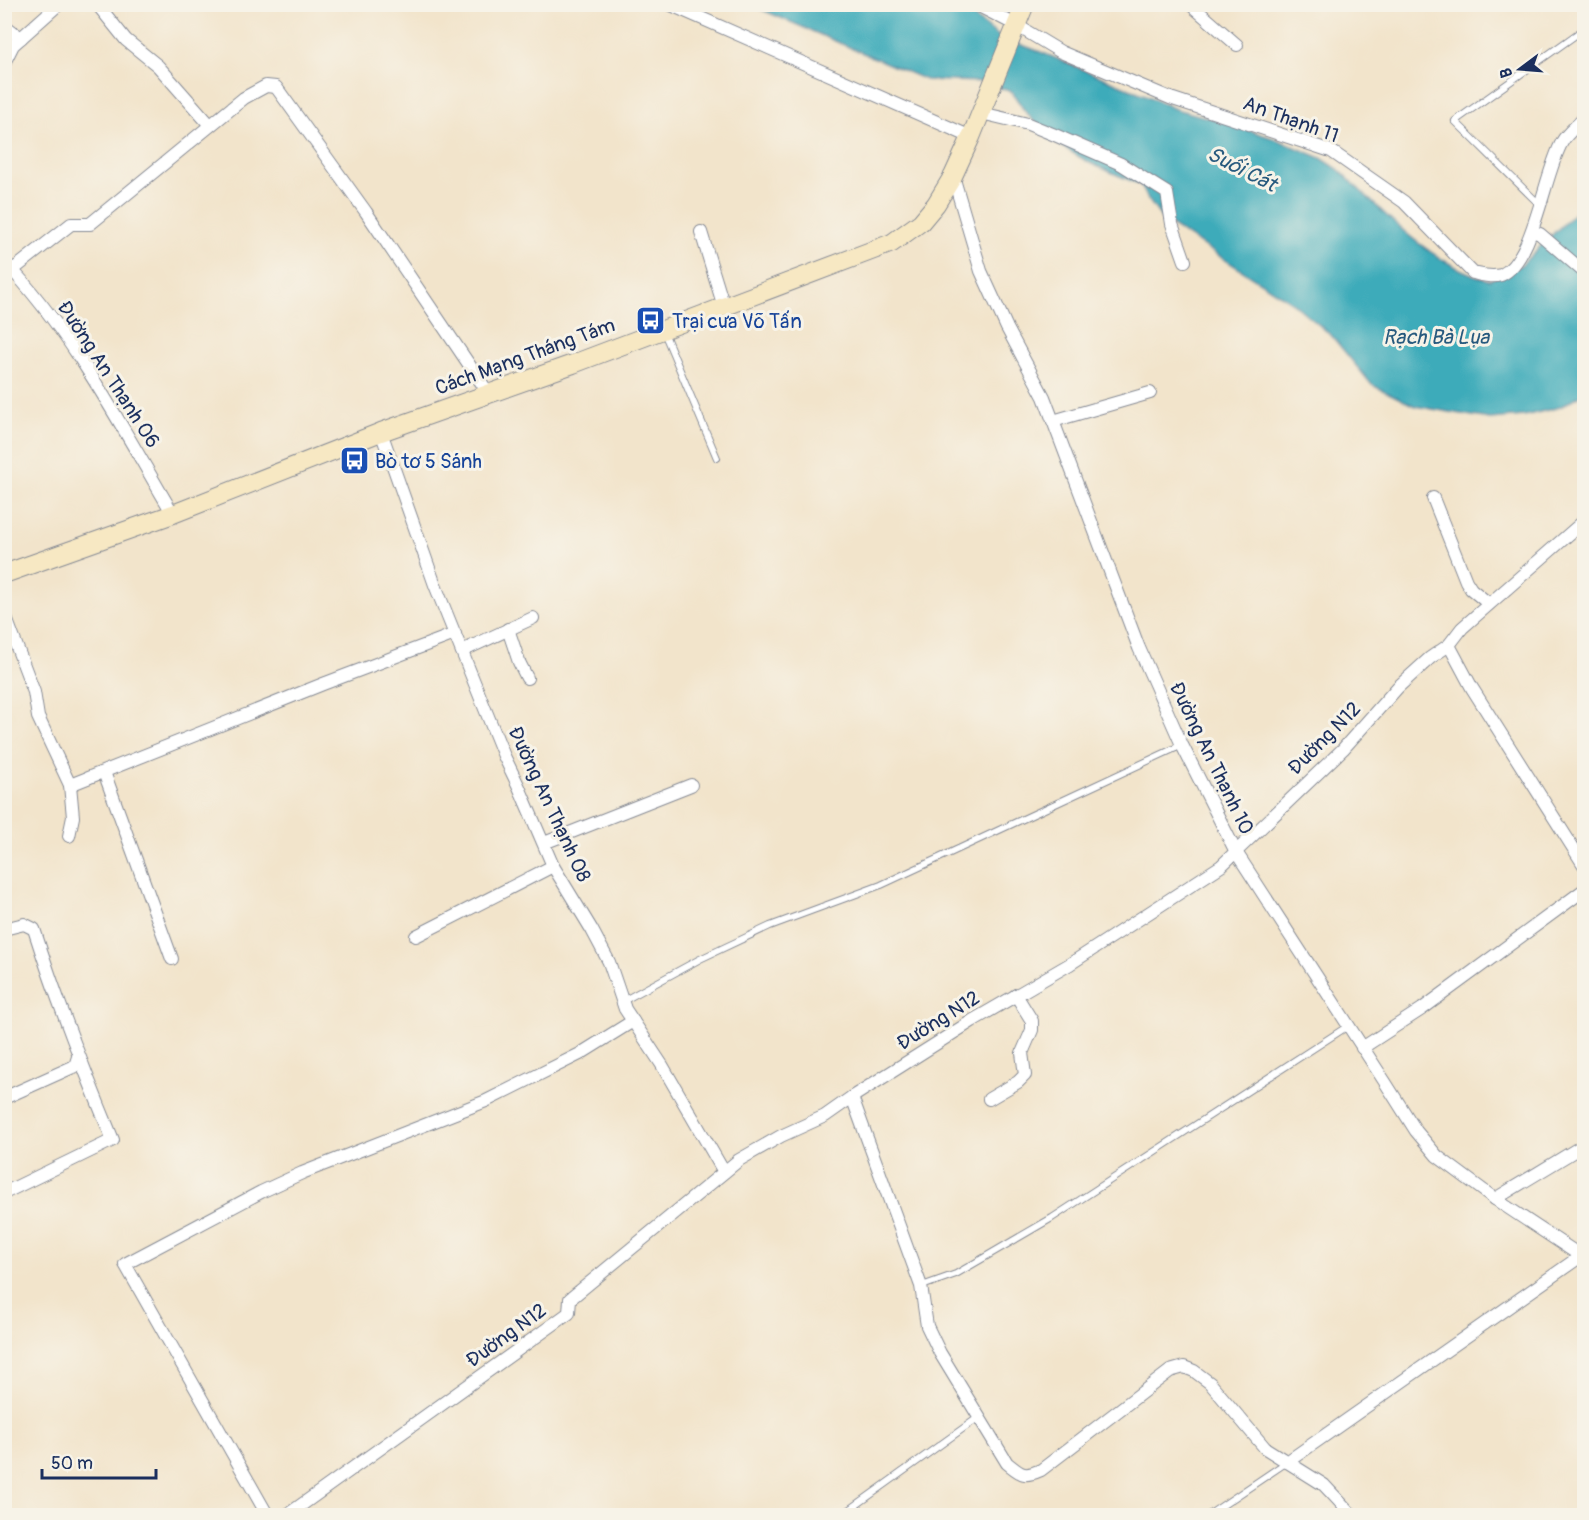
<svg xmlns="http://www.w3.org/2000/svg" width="1589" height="1520" viewBox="0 0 1589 1520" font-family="Pangolin,sans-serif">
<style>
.water{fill:#3cabba;stroke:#2c6d8c;stroke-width:1.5}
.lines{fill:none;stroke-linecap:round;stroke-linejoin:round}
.lane-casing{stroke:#868a94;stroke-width:8}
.street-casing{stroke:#868a94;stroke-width:14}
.secondary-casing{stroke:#868a94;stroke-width:20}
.lane{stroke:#fff;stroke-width:6}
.street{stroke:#fff;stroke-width:12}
.secondary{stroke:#f7e8c3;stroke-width:18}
.labels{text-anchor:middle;stroke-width:6;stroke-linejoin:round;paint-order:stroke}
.street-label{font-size:20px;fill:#1b2f5e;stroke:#f7f3e8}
.transit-label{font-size:20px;fill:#164399;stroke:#f7f3e8;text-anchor:start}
.water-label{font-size:21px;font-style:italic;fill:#275a7e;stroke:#f7f3e8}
</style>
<rect width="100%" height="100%" fill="#f7f3e8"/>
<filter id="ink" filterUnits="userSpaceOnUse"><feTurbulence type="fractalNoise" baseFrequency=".0167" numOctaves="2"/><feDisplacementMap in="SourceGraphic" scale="12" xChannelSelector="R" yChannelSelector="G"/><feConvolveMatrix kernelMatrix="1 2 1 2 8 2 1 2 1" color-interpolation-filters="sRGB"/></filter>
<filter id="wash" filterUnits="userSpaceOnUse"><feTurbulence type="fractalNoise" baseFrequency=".008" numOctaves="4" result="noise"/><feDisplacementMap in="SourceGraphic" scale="24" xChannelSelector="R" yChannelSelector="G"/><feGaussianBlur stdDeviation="1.35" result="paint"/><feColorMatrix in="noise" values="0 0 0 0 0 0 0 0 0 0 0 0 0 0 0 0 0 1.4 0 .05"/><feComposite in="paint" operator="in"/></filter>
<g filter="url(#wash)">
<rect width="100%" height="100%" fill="#f2e4cb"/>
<!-- water -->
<path class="water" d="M751 5H952L973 16 1000 37 1038 51 1150 97 1175 109 1225 122 1278 140 1321 158 1338 169C1384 212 1427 263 1489 280L1521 265 1584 204V393L1560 407 1524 416 1490 419 1415 406 1372 385 1331 335 1293 303 1163 220 1148 199 1141 185 1090 163 1051 140 1024 110 1012 92 983 82 926 80Z"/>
</g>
<g filter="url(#ink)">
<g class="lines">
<defs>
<g id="lane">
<polyline points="1539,204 1455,121 1584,29"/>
<polyline points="663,330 717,458"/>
<polyline points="623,1001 700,959 770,926 881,885 1182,745"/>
<polyline points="922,1286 956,1274 1052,1218 1348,1026"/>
<polyline points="841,1516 979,1417"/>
<polyline points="1207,1516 1287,1462"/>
</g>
<g id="street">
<polyline points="97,4 126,40 158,66 210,125"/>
<polyline points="669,4 971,137"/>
<path d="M975 4 1016 25 1061 52 1170 98 1331 151 1404 202 1473 273C1482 275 1491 278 1501 275 1534 261 1544 173 1562 142 1567 133 1577 126 1584 118"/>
<polyline points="1190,4 1237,45"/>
<polyline points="4,25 21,38"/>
<polyline points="4,63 13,45 59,4"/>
<polyline points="981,113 1028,124 1055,135 1121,164 1167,193 1172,224 1185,261"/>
<polyline points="953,176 981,271 1007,328 1044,397 1139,648 1182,745 1236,852 1385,1082 1416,1131 1437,1156 1495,1199 1584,1258"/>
<polyline points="1532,231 1540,234 1584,272"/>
<polyline points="701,232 724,307"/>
<path d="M4 261C74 334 122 428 173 514"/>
<polyline points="4,277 71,224 90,224 244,98 266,86 276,87 366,212 489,394"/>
<polyline points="1053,421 1150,393"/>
<polyline points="381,432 435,585 504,756 519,787 553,866 592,930 609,962 625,1009 662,1065 724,1172"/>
<polyline points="1433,498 1466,581 1471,589 1489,604"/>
<polyline points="4,613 34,692 38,717 70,785 73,817 69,836"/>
<polyline points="508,629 519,662 527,678"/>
<polyline points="1449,645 1472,688 1584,865"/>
<polyline points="462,651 533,618"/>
<polyline points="104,772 172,959"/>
<polyline points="70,785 323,684 455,634"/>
<polyline points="544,843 691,785"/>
<path d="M4 929 24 924 34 929C57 1001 84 1070 113 1140L4 1193"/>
<polyline points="416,936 553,866"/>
<polyline points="1362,1048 1422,1009 1584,890"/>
<path d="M852 1097 921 1286 927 1326 940 1353 1007 1463C1021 1474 1023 1478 1041 1470L1170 1371 1184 1367 1194 1371 1210 1383 1265 1448 1324 1485 1353 1516"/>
<polyline points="4,1098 75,1066 78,1057"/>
<polyline points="989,1099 1018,1082 1025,1075 1022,1053 1032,1030 1032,1021 1016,995"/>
<polyline points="1495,1199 1584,1145"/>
<polyline points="1287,1462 1581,1256"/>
<polyline points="268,1516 125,1264 261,1192 302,1173 486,1101 580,1054 633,1021"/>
<polyline points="286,1516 569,1313 570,1299 739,1160 781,1136 825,1116 852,1097 972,1021 1070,964 1221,866 1343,749 1398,687 1430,658 1449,645 1462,628 1584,521"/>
</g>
<polyline id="secondary" points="4,574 173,514 381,432 573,364 892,243 921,222 936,204 953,176 971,137 1025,4"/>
</defs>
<!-- lane casing -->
<use href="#lane" class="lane-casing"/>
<!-- street casing -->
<use href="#street" class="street-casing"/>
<!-- secondary casing -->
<use href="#secondary" class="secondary-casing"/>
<!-- lane -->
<use href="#lane" class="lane"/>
<!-- street -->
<use href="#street" class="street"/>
<!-- secondary -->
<use href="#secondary" class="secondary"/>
</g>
</g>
<!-- icons -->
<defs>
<symbol id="bus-square" viewBox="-11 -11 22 22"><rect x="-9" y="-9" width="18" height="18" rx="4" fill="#1a4fb4" stroke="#f7f3e8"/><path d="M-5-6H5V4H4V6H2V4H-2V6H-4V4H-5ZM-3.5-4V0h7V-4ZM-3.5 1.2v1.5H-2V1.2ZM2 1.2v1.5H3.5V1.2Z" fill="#fff"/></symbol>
</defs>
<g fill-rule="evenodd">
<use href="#bus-square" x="634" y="304" width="33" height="33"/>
<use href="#bus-square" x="338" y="444" width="33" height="33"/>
</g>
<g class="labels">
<!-- street labels -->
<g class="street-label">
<text transform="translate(1291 119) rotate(20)" y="7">An Thạnh 11</text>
<text transform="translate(525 356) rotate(-20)" y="7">Cách Mạng Tháng Tám</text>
<text transform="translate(109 374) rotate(57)" y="7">Đường An Thạnh 06</text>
<text transform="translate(1324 738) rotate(-45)" y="7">Đường N12</text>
<text transform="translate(1212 758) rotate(64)" y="7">Đường An Thạnh 10</text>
<text transform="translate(550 804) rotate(65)" y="7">Đường An Thạnh 08</text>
<text transform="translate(938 1020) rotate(-32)" y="7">Đường N12</text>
<text transform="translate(506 1335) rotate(-36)" y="7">Đường N12</text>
</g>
<!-- transit labels -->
<g class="transit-label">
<text x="672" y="328">Trại cưa Võ Tấn</text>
<text x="375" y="468">Bò tơ 5 Sánh</text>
</g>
<!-- water labels -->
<g class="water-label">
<text transform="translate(1242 169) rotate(27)" y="7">Suối Cát</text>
<text x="1436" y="344">Rạch Bà Lụa</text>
</g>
</g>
<!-- margin -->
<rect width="1589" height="1520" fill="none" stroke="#f7f3e8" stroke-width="24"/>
<!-- north arrow -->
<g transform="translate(1520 69) rotate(254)" stroke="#f7f3e8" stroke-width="4.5" paint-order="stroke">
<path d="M0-4.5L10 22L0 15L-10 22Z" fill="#1b2f5e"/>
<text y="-9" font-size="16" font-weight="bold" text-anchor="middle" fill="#1b2f5e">B</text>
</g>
<!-- scale -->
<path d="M42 1469v9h114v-9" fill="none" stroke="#1b2f5e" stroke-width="3"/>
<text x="51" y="1469" font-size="18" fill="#1b2f5e" stroke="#f7f3e8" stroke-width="4.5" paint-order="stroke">50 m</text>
</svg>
